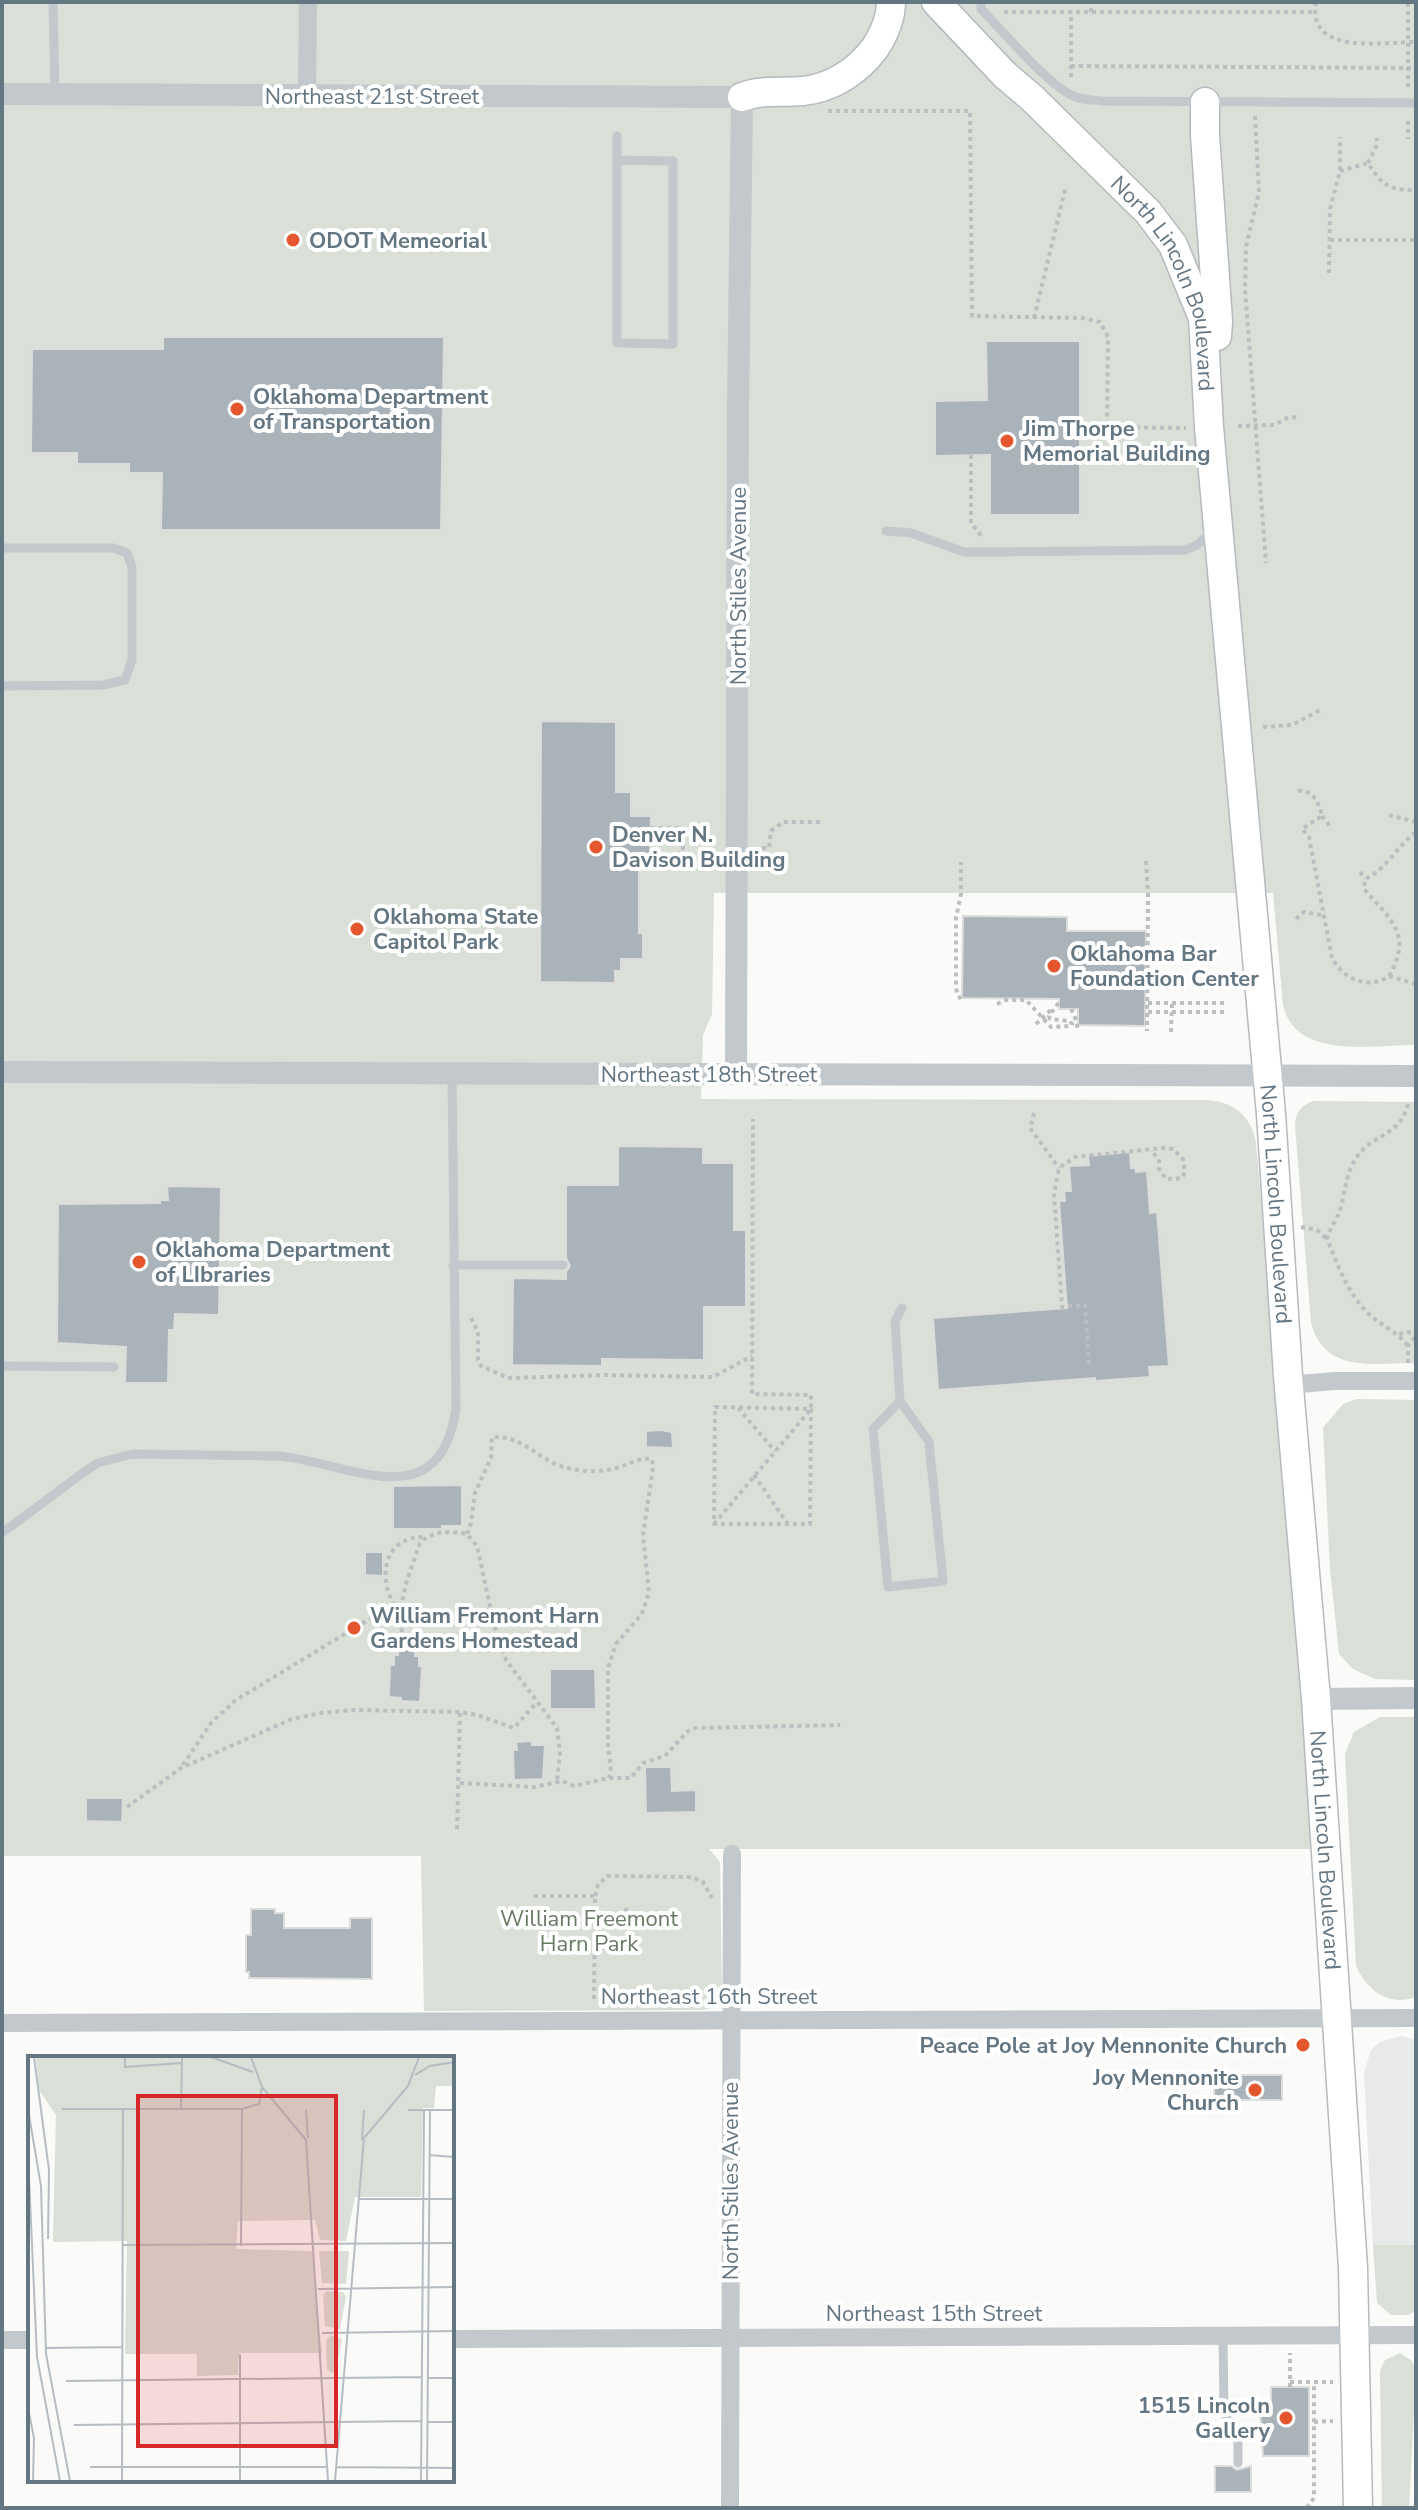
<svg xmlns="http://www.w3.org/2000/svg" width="1418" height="2510" viewBox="0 0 1418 2510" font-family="'Nunito Sans',sans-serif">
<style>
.built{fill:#e8e9e9}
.green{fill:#dadfd7}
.building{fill:#aab3b9;stroke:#dcdcda;stroke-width:2}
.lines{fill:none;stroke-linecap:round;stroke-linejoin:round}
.primary-casing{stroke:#b5babe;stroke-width:31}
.path{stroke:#bbbfc2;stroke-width:4;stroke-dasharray:4 4;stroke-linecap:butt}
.service{stroke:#c3c8cc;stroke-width:9}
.minor{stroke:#c3c8cc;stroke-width:18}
.tertiary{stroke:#c3c8cc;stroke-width:22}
.primary{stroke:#fff;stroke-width:28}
.poi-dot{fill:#e4572e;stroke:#fff;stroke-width:3}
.labels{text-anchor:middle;stroke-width:8;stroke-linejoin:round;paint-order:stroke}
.street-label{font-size:22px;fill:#657683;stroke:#fff}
.poi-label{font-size:22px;font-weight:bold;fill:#657683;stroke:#fff;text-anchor:start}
.park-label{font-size:22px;fill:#687a64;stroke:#fff}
.inset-road{fill:none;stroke:#b5bdc2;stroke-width:2}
.view{fill:#d62828;fill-opacity:0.15;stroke:#d62828;stroke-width:4}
.inset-edge{fill:none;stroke:#657683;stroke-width:4}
</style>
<rect width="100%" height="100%" fill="#fafaf8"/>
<!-- built -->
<polygon class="built" points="1402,2036 1416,2040 1416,2245 1373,2245 1364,2073 1371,2050 1380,2042"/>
<!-- green -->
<g class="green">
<path d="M2 2H1416V1045C1373 1045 1295 1060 1283 1005L1273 893H714L712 1014 703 1035 701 1099 1204 1100C1232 1101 1251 1114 1256 1143L1297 1612 1315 1849H709L720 1862 722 1988 715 2007 703 2010 424 2011 421 1856H2Z"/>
<path d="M1313 1101 1416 1102V1363C1373 1363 1325 1374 1311 1323L1295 1125C1296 1111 1301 1106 1313 1101Z"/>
<polygon points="1357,1399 1416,1400 1416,1680 1375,1679 1353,1669 1339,1654 1330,1569 1323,1428 1343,1404"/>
<path d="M1380 1717H1416V1997C1388 2007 1368 1991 1356 1966L1345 1754 1354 1732Z"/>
<polygon points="1373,2245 1416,2245 1416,2311 1408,2315 1391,2315 1377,2303"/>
<polygon points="1400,2353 1412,2361 1416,2371 1409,2508 1382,2508 1380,2371 1385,2360"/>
</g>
<!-- building -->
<g class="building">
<polygon points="163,337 444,337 441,530 161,530 162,473 129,473 129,464 77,464 77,453 31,453 32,349 163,349"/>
<polygon points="986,341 1080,341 1080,515 990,515 990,455 935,456 935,401 987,400"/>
<polygon points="541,721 616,722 616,792 631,792 631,816 651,816 650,866 639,866 639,933 643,933 643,959 621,959 621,971 615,971 615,983 540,982"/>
<polygon points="963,916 1067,917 1067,931 1146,931 1145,1026 1078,1025 1078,1009 1059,1009 1059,999 962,998"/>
<polygon points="618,1146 703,1147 703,1163 734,1163 734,1230 746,1230 746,1307 704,1307 704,1360 602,1359 602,1366 512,1365 513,1278 566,1279 566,1272 570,1266 566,1258 566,1185 618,1185"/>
<polygon points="1130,1152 1131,1168 1135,1168 1136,1172 1147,1171 1150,1213 1157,1212 1169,1366 1149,1367 1150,1377 1095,1381 1095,1378 938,1390 933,1318 1067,1308 1059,1201 1065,1201 1064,1191 1071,1191 1069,1166 1089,1165 1088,1156"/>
<polygon points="167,1186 221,1187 219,1315 175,1314 174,1330 169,1330 168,1383 125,1383 126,1347 57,1343 58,1204 160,1203 160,1200 168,1200"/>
<polygon points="661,1430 672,1432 673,1448 646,1447 646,1431"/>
<polygon points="462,1485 462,1526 442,1526 442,1529 393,1529 393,1486"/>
<polygon points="365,1552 383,1552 383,1576 365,1575"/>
<polygon points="399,1632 416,1633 415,1656 419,1656 419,1666 422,1666 420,1702 401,1701 401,1698 389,1697 390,1665 394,1665 394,1655 398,1655"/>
<polygon points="550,1669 595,1669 596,1709 550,1709"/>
<polygon points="532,1741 532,1745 545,1745 543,1779 514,1780 513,1750 517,1750 516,1742"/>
<polygon points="645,1767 671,1767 672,1791 696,1790 696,1812 646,1813"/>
<polygon points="86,1798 123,1798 122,1822 86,1821"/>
<polygon points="251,1909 275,1909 275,1913 284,1913 284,1928 350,1928 350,1918 372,1918 372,1979 249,1978 249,1972 246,1972 246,1935 251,1935"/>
<rect x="1214" y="2075" width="68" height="25"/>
<polygon points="1271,2387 1309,2387 1309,2456 1263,2456 1260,2411 1271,2411"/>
<polygon points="1215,2466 1231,2466 1237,2470 1251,2466 1251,2492 1215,2492"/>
</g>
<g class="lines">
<defs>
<g id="primary">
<path id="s1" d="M936 2 1005 75 1033 99 1148 212 1173 245 1203 318 1209 427 1271 1114 1288 1376 1316 1699 1353 2268 1358 2508"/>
<path d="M742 97C763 89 781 93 803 91 832 88 858 71 875 48 884 34 891 19 891 2"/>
<polyline points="1205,102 1205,135 1218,321 1217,336"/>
</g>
</defs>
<!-- primary casing -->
<use href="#primary" class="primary-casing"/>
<!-- path -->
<g class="path">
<path d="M1316 2C1306 56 1383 42 1416 42"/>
<polyline points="1004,12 1314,12"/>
<polyline points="1091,12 1091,2"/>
<polyline points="1071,66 1416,68"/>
<polyline points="1071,77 1071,12"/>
<polyline points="1408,87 1408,2"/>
<polyline points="828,111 970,111 972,316 1082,318 1100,322 1108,337 1107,427"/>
<polyline points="1255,116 1259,192 1246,247 1245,289 1266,563"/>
<polyline points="1408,121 1408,139"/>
<polyline points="1368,163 1376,147 1377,138"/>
<path d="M1340 171 1368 163C1383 186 1388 190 1416 190"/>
<polyline points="1330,240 1416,240"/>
<polyline points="1329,273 1330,209 1340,171 1340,137"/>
<polyline points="1034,318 1066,186"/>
<polyline points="1238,426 1274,425 1287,418 1299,417"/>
<polyline points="1080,427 1186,428"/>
<polyline points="971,455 971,523 983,538"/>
<polyline points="1263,727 1292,725 1322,709"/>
<path d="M1298 791C1313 789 1319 803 1322 816L1302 829 1309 837 1332 958C1342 978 1368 991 1389 976L1416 984"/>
<polyline points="1389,815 1416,822"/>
<polyline points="1322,816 1332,829"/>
<polyline points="651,828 680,828"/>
<polyline points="681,848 685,848"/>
<polyline points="762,848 769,848 771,831 783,822 822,822"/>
<polyline points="1146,861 1148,895 1147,1031"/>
<polyline points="1360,872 1365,879"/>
<polyline points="1296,919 1304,912 1322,915"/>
<path d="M1389 976C1413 934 1391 920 1364 889L1365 879C1386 870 1397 846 1416 832"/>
<polyline points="1416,996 1416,995"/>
<polyline points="961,999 957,994 956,985 956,918 961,894 961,862"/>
<polyline points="1148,1003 1226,1003"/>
<polyline points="997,1004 1006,1000 1026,1000 1051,1027 1071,1026 1072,1024 1070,1021 1050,1019 1049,1016 1059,1002"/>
<polyline points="1071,1009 1077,1022 1077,1031"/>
<polyline points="1148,1012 1227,1012"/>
<polyline points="1036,1024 1052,1009"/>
<polyline points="1171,1032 1172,1003"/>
<path d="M1408 1104C1401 1136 1372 1134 1357 1157 1345 1174 1346 1191 1340 1210 1336 1221 1330 1228 1327 1239 1338 1265 1347 1293 1368 1313 1381 1326 1397 1331 1408 1346"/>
<polyline points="1034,1113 1030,1128 1059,1168"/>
<polyline points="1301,1227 1317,1230 1327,1239"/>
<polyline points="471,1318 478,1332 478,1360 481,1366 508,1378 605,1375 713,1377 752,1356"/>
<polyline points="1399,1334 1416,1331"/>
<polyline points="1408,1363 1408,1346 1416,1336"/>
<polyline points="1089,1364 1085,1305 1062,1307 1054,1194 1059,1168 1075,1157 1163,1148 1173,1149 1183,1159 1185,1172 1182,1178 1166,1179 1159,1169 1159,1159 1151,1151"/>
<polygon points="715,1407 811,1409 810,1524 714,1524"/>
<polyline points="738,1408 775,1451"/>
<polyline points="754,1475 787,1523"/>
<polyline points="714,1524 811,1409 811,1395 752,1394 753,1119"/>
<path d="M467 1534 471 1523 475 1493 491 1458 492 1437C528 1436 540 1464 572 1469 585 1472 602 1472 616 1468 628 1465 638 1457 652 1459L653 1468 643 1535 649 1592 642 1614 616 1644 608 1668V1749L611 1766 609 1778"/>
<path d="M399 1612C376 1583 381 1535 426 1537"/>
<path d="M402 1632C397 1601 410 1572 420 1543 433 1530 450 1531 467 1534L477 1546 494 1625 506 1660 557 1728 560 1753 557 1781"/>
<polyline points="183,1765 211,1723 236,1700 361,1624 383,1612 400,1613"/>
<polyline points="460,1783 534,1787 562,1781 574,1786 609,1778 631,1778 643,1763 665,1756 688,1731 696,1728 840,1725"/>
<polyline points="127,1807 181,1768 292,1719 321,1713 353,1710 460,1712 477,1715 514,1728 537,1702"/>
<polyline points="457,1829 460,1712"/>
<polyline points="534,1896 595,1896 594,2000"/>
<polyline points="595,1896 598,1885 607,1876 692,1877 703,1882 712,1898"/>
<polyline points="625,1908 631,1916"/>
<polyline points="1290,2382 1333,2382"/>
<polyline points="1290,2387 1290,2353"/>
<polyline points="1314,2422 1333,2421"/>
<polyline points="1307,2508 1314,2498 1314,2382"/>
</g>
<!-- service -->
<g class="service">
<polyline points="53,2 55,94"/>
<path d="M981 2V9C1002 30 1050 88 1076 97 1084 100 1093 100 1102 101L1416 103"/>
<polyline points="617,136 617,343 673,344 673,161 617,160"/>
<polyline points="886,531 911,533 964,552 994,552 1185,550 1197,545 1213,530"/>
<polyline points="2,548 114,548 127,553 132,567 132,660 125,680 103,685 2,686"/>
<polyline points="453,1265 563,1265"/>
<polyline points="2,1366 114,1367"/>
<polyline points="900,1401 873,1429 888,1587 943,1581 929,1442 900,1401 895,1321 902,1308"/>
<path d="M2 1533 84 1472 98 1463 132 1454 279 1456C349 1462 439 1521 456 1409L452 1074"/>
<polyline points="1223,2336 1224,2412 1238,2440 1238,2463"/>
</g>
<!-- minor -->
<g class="minor">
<polyline points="307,96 308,2"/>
<polyline points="1289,1385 1334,1381 1416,1381"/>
<polyline points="2,2023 1416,2018"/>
<polyline points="452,2339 1416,2335"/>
<polyline points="2,2340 30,2340"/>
<polyline points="730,2508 732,1854"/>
</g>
<!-- tertiary -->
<g class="tertiary">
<polyline points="2,94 742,97 738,411 736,1074"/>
<polyline points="2,1072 1416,1076"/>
<polyline points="1316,1699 1416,1698"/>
</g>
<!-- primary -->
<use href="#primary" class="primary"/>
</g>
<!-- markers -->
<g class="poi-dot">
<circle cx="293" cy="240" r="8"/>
<circle cx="237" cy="409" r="8"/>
<circle cx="1007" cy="441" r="8"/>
<circle cx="596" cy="847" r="8"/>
<circle cx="357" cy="929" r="8"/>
<circle cx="1054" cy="966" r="8"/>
<circle cx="139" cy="1262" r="8"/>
<circle cx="354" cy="1628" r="8"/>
<circle cx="1303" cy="2045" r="8"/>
<circle cx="1255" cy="2090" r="8"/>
<circle cx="1286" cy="2418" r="8"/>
</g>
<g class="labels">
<!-- street labels -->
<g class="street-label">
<text x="372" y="104">Northeast 21st Street</text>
<text dy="8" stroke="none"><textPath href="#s1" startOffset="372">North Lincoln Boulevard</textPath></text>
<text transform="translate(738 586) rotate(-90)" y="8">North Stiles Avenue</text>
<text x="709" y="1082">Northeast 18th Street</text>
<text dy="8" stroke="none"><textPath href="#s1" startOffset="1308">North Lincoln Boulevard</textPath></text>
<text dy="8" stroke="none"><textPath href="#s1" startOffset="1956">North Lincoln Boulevard</textPath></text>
<text x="709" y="2004">Northeast 16th Street</text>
<text transform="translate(730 2181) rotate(-90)" y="8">North Stiles Avenue</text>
<text x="934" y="2321">Northeast 15th Street</text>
</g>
<!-- poi labels -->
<g class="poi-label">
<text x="309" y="248">ODOT Memeorial</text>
<text x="253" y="404">Oklahoma Department<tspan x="253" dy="25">of Transportation</tspan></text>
<text x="1023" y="436">Jim Thorpe<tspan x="1023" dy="25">Memorial Building</tspan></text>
<text x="612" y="842">Denver N.<tspan x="612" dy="25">Davison Building</tspan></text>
<text x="373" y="924">Oklahoma State<tspan x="373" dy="25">Capitol Park</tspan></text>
<text x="1070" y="961">Oklahoma Bar<tspan x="1070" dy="25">Foundation Center</tspan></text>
<text x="155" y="1257">Oklahoma Department<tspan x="155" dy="25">of LIbraries</tspan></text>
<text x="370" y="1623">William Fremont Harn<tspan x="370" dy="25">Gardens Homestead</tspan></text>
<text x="1287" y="2053" text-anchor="end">Peace Pole at Joy Mennonite Church</text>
<text x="1239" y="2085" text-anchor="end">Joy Mennonite<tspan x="1239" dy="25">Church</tspan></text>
<text x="1270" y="2413" text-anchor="end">1515 Lincoln<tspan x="1270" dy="25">Gallery</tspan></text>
</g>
<!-- park labels -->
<g class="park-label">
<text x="589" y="1926">William Freemont<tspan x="589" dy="25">Harn Park</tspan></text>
</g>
</g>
<!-- overview -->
<g transform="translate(28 2056)">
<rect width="426" height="426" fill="#fafaf8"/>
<path d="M8 1H426V30H408L406 52H395L393 141H327L318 185 292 184 287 164 210 165 208 193 284 195 294 297H211L210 319 169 320V298H97L99 185 25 186 28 59 11 34ZM291 195H321L318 228 294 227ZM299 235 315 236 318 241 312 273 297 270 295 239ZM303 279 314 283 307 318 299 314 298 284Z" fill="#dadfd7"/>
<path class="inset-road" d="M6 1 21 114 20 183M97 1V11L154 7M183 1 225 16M223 1 234 31 278 84 300 425M387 19 402 10 426 6M0 53 13 130 18 298 42 425M34 53H214L213 190M153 53 154 1M214 53 231 48 234 31M278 54 280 82M380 54H426M334 84 336 54M0 99 9 301 32 425M401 99 426 101M330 143H426M95 189 426 187M290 233 426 231M294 277 426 275M18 292 94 291M400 322H426M38 325 393 321M0 352 6 382 5 425M399 366H426M46 369 393 365M62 411H299M308 411 426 412M94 425 95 53M212 425V298M307 425 336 82 380 30 391 1M393 425 396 54M399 425 402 54"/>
<path class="view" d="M110 40H308V390H110Z"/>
<rect width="426" height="426" class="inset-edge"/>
</g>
<!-- border -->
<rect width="1418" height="2510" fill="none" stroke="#657683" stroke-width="8"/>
</svg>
